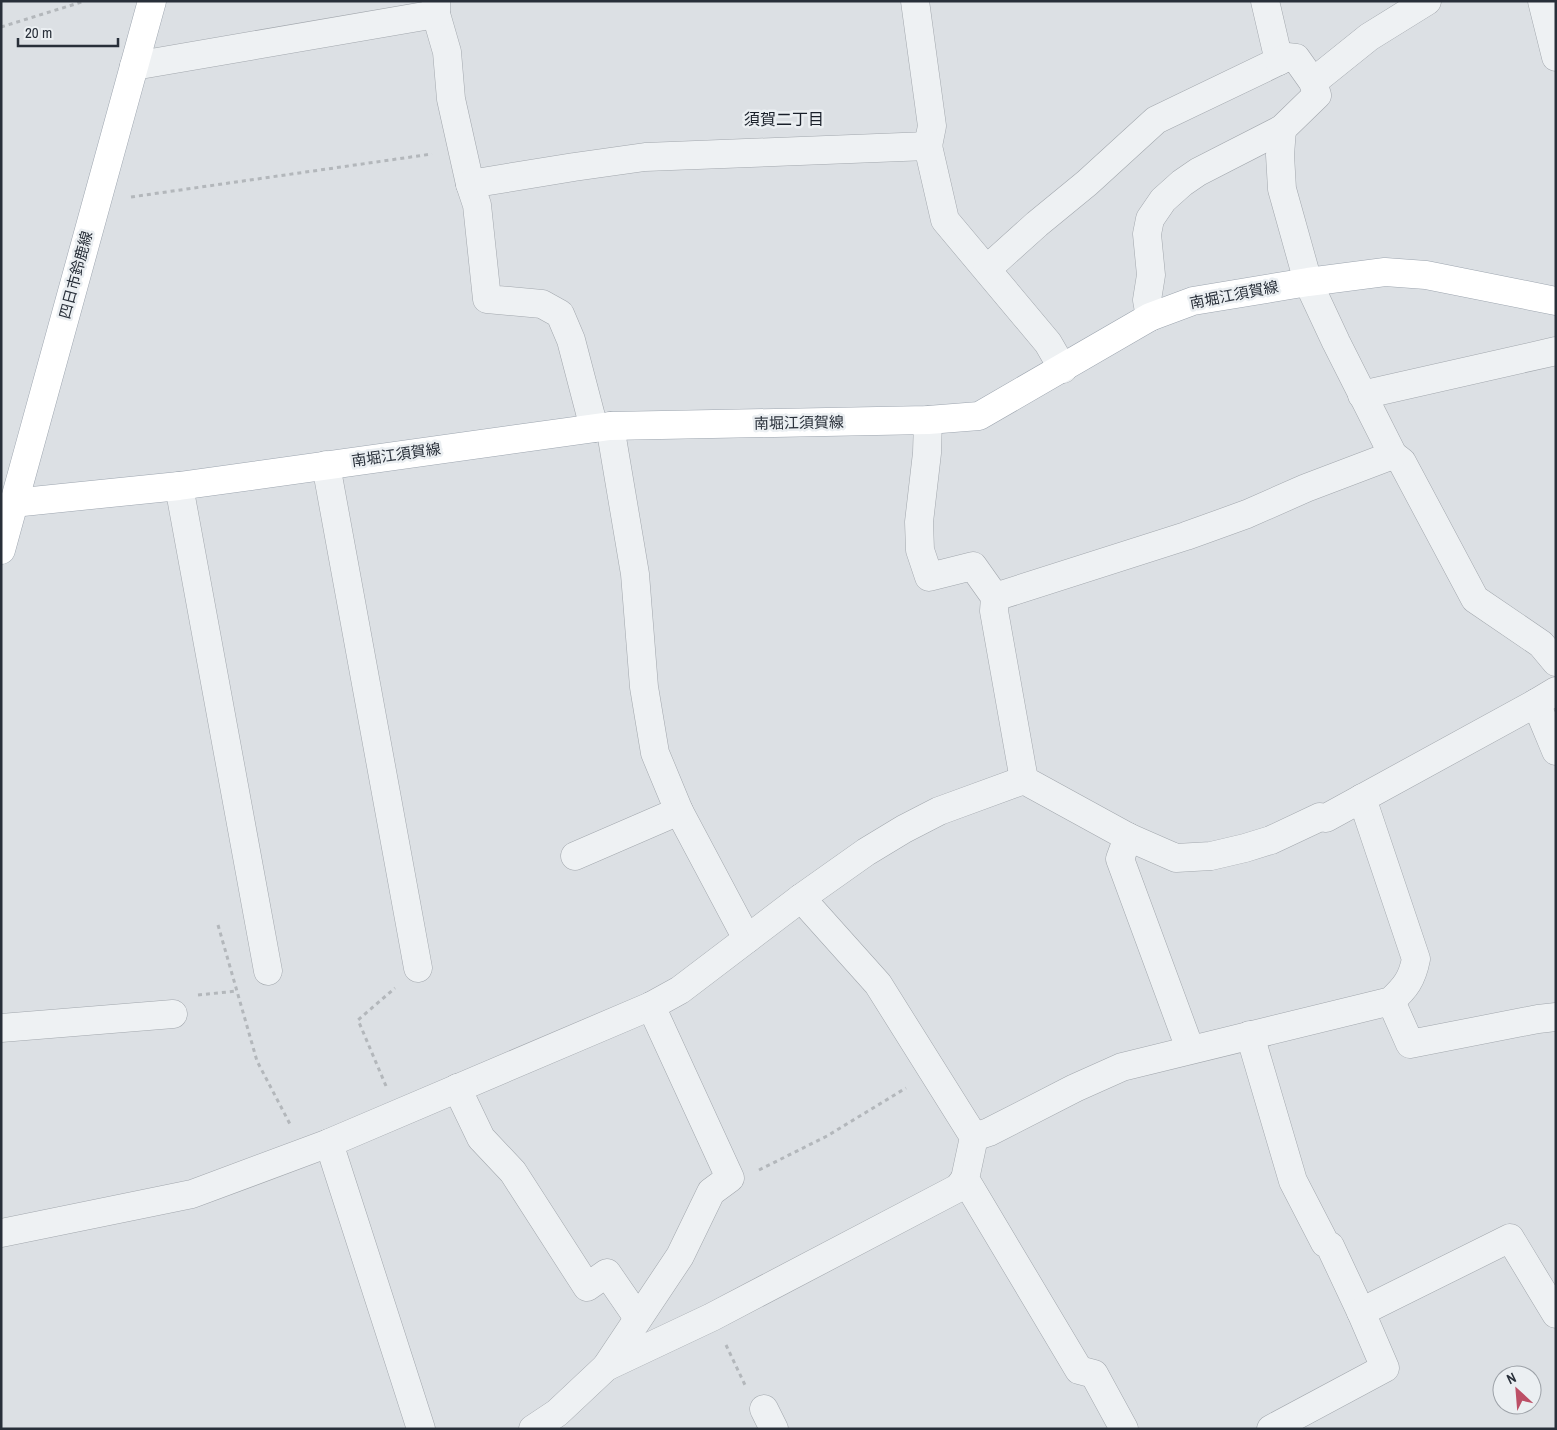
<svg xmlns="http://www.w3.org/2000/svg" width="1557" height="1430" viewBox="0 0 1557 1430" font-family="'Archivo Narrow','Noto Sans JP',sans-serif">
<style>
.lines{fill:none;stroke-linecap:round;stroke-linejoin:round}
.minor-casing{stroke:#a2a7ad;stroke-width:29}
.major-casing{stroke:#9da5af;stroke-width:29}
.path{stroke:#b3b7bb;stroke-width:3;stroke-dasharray:4 4;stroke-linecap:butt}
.minor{stroke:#eef1f3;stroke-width:28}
.major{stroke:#fff;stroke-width:28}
.labels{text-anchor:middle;stroke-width:5;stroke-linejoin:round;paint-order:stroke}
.street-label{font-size:15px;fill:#282f39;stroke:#ebeff2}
.neighbourhood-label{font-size:16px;fill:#1a202a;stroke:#ebeff2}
</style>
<rect width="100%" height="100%" fill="#dce0e4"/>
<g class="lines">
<defs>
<g id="minor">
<polyline points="436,1 436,14 447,52 451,99 470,184 477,205 487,299 542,304 560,314 571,340 594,428"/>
<polyline points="915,1 932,126 928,146"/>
<polyline points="1542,1 1556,57"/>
<polyline points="134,66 436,14"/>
<polyline points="1313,82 1369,37 1427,1"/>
<polyline points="1282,129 1280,155 1282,189 1308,282 1336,342 1393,455 1402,462 1475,599 1541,644 1556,662"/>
<polyline points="470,184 574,167 645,157 928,146 945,220 1048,343 1063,369"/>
<polyline points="987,269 1037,224 1087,183 1156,120 1279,61 1265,1"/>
<polyline points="1150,317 1147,300 1151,275 1147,234 1150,219 1163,200 1182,183 1198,172 1282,129 1317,95 1313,82 1296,58 1287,57 1279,61"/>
<polyline points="1362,395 1556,351"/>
<polyline points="928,420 927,453 919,522 920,550 929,577 973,566 995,597 994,611 1024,780"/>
<polyline points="610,426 635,574 644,687 655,753 679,811 747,939"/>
<polyline points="326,465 418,968"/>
<polyline points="179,486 268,971"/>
<polyline points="995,597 1186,536 1247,514 1306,488 1393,455"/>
<polyline points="1536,703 1556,751"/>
<polyline points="1128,837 1120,859 1190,1049"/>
<polyline points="575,856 679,811"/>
<polyline points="801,898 878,984 974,1137 965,1179 1079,1370 1094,1374 1124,1429"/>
<polyline points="1391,1001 1410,1044 1538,1019 1556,1017"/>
<polyline points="1,1028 173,1014"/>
<polyline points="1250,1035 1293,1181 1325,1243 1330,1246 1361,1312"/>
<polyline points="457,1088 481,1138 513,1172 587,1287 607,1273 638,1318"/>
<path d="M974 1137 989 1132 1075 1088 1122 1067 1391 1001C1406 987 1412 979 1416 959L1362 798"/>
<polyline points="329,1143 421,1429"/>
<polyline points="1,1233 192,1194 329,1143 651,1006 680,990 801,898 866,852 904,829 939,811 1024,780 1128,837 1176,858 1211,856 1245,848 1271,840 1320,817 1326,818 1536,703 1556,691"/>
<polyline points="606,1367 712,1317 958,1188 965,1179"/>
<polyline points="764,1409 774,1429"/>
<polyline points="533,1429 557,1413 606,1367 680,1256 711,1192 730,1178 651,1006"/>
<polyline points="1271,1429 1385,1368 1361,1312 1510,1238 1556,1314"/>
</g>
<g id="major">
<polyline points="13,503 179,486 610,426 928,420 979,416 1150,317 1193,301 1308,282 1385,272 1426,275 1556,301"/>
<polyline points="1,550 152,1"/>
</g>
</defs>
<!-- minor casing -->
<use href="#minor" class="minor-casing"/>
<!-- major casing -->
<use href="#major" class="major-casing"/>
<!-- path -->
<g class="path">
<polyline points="1,27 85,1"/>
<polyline points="131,197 432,154"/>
<polyline points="218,925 257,1061 291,1126"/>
<polyline points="198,995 237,991"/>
<polyline points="386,1086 358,1020 395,988"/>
<polyline points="759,1170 827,1136 906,1088"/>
<polyline points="726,1345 745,1385"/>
</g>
<!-- minor -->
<use href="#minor" class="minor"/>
<!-- major -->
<use href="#major" class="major"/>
</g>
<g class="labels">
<!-- street labels -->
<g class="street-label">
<text transform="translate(76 275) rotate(-75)" y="5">四日市鈴鹿線</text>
<text transform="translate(1234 295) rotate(-11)" y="5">南堀江須賀線</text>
<text transform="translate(799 423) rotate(-1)" y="5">南堀江須賀線</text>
<text transform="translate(396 455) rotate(-8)" y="5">南堀江須賀線</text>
</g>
<!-- neighbourhood labels -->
<g class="neighbourhood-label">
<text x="784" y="125">須賀二丁目</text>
</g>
</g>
<!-- border -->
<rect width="1557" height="1430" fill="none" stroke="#282f39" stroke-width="5"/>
<!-- north arrow -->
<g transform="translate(1517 1390) rotate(334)"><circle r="24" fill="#ebeff2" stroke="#9da2a8"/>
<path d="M0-4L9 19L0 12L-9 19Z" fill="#bc4f66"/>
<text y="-8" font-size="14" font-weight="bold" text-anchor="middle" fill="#282f39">N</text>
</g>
<!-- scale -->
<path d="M18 38v8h100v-8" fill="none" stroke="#282f39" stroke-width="2.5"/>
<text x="25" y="38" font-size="15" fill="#282f39" stroke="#ebeff2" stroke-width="4" paint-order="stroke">20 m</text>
</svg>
